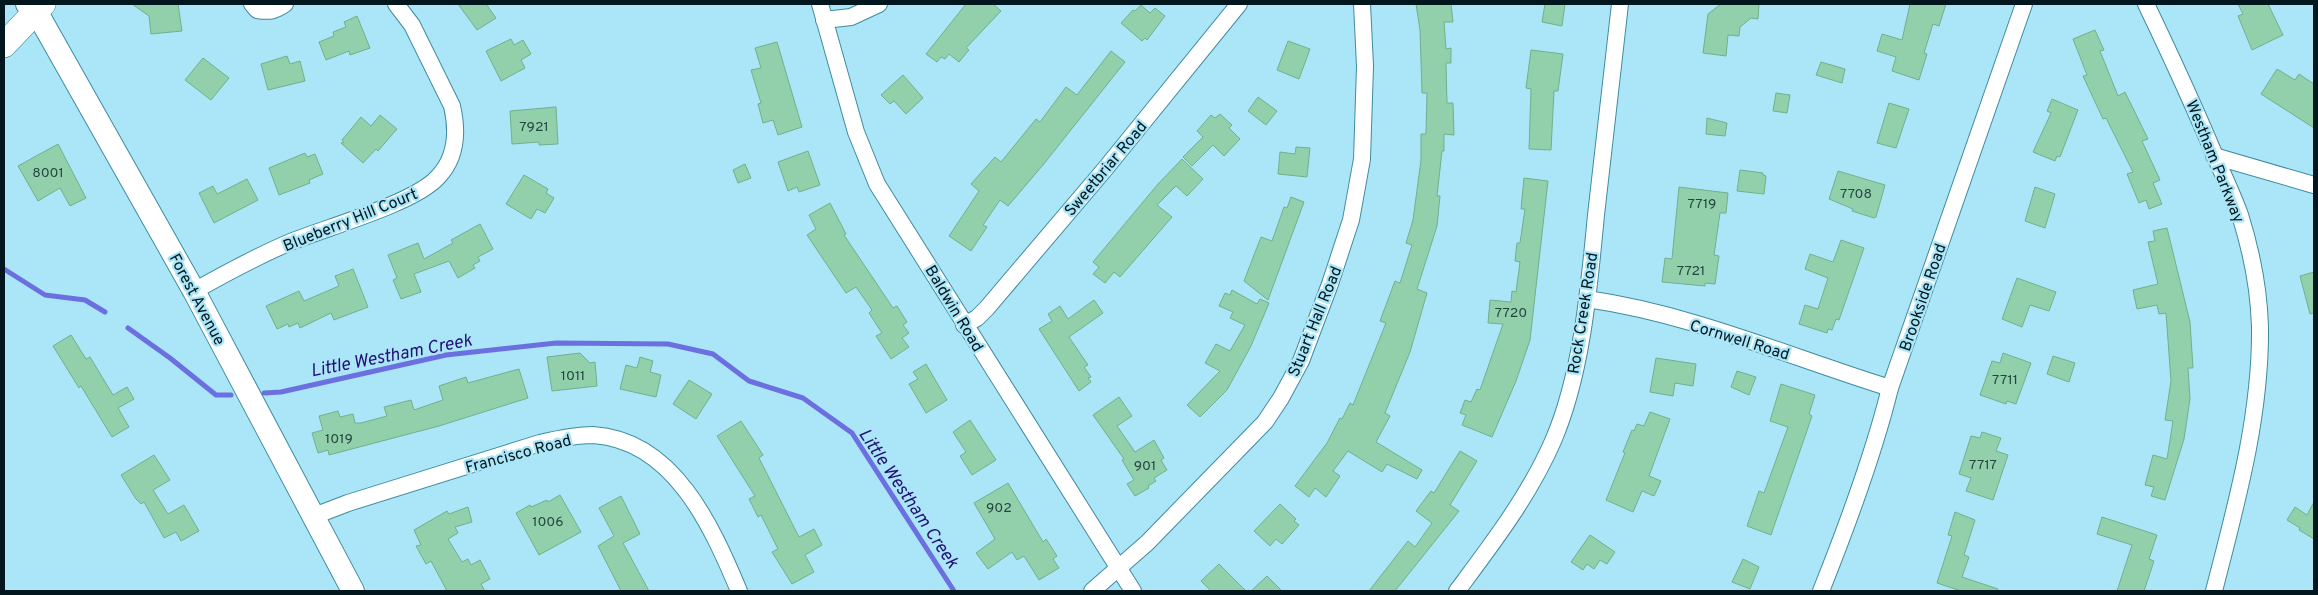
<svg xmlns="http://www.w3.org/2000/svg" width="2318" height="595" viewBox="0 0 2318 595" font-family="Overpass,sans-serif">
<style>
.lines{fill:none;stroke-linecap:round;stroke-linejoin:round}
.stream{stroke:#6c6fdf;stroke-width:5}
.building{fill:#92d0ac;stroke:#72af8d}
.street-casing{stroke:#3f8ba0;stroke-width:18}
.secondary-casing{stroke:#3f8ba0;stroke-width:24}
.primary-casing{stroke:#3f8ba0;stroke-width:26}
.street{stroke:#fff;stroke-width:16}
.secondary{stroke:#fff;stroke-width:22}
.primary{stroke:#fff;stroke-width:25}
.labels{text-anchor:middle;stroke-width:4.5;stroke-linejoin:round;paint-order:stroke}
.number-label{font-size:14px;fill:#254541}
.street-label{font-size:16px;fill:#01171d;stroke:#abe6f8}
.water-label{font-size:18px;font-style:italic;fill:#231077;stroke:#abe6f8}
</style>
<rect width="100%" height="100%" fill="#abe6f8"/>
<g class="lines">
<!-- stream -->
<g class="stream">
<polyline points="4,269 45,295 85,300 105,312"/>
<polyline points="128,328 170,358 216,395 231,395"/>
<polyline points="264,393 281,392 446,355 556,343 668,344 713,354 749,381 803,398 852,433 954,591"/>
</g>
</g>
<!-- building -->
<g class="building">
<polygon points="132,4 178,4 182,31 151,34 149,16"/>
<polygon points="458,4 486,4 496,18 477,30"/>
<polygon points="966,4 993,4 1001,11 966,48 969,50 959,62 949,54 945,59 941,57 937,62 926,54"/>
<polygon points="1416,4 1451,4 1453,22 1444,22 1446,49 1451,48 1451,63 1446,63 1447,103 1453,103 1454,135 1444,134 1444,151 1442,151 1437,196 1440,196 1437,226 1417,289 1427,293 1410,352 1385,413 1390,416 1376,442 1422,470 1417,479 1387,464 1382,472 1348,451 1333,471 1340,476 1326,497 1315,488 1309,497 1295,486 1327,443 1340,418 1342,419 1350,403 1353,405 1386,323 1380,321 1395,281 1400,283 1412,245 1406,243 1413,220 1421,160 1421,134 1426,134 1427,93 1422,93 1420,30"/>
<polygon points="1545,4 1565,4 1562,26 1542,22"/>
<polygon points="1721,4 1759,4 1758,19 1751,18 1740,27 1739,36 1728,35 1726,56 1703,53 1708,14"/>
<polygon points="1910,4 1946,4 1939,26 1933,24 1924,53 1927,54 1919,80 1892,71 1896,57 1877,51 1882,34 1902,40"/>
<polygon points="2238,4 2268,4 2283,35 2252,50 2238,16 2243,14"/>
<polygon points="1141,5 1150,13 1155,8 1165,16 1147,40 1145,38 1142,41 1121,23 1133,10 1135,11"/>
<polygon points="357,16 370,48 350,55 349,51 326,60 319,42 334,36 333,32 346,27 344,22"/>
<polygon points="2095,30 2104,50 2100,51 2118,96 2125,92 2148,139 2142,141 2160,180 2153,183 2162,204 2149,209 2146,200 2139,203 2127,174 2133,172 2106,118 2103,119 2083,76 2087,75 2073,39"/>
<polygon points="511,39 514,45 523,40 531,54 521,60 525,68 501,81 486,51"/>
<polygon points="1288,41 1310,49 1299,79 1277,70"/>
<polygon points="777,42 802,127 778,135 773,120 763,123 758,104 761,103 751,70 761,68 755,48"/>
<polygon points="1531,50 1563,54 1558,91 1554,91 1551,150 1529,149 1531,89 1526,88"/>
<polygon points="1111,51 1125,62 1043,165 1008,206 1000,200 983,225 987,227 971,251 949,236 979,191 971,184 995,157 1001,162 1036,119 1040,122 1066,87 1077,95"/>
<polygon points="287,56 290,64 300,61 305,81 268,90 261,64"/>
<polygon points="203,58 229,78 211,100 185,80"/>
<polygon points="1821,62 1845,69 1842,83 1816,75"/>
<polygon points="2277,69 2295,80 2299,74 2314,84 2314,128 2261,94"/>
<polygon points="903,75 923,98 906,114 894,101 890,104 881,95"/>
<polygon points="1776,93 1790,95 1787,113 1773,111"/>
<polygon points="1258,97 1277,111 1266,125 1248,111"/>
<polygon points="2052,99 2078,110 2060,157 2057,156 2055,161 2033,152 2051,113 2047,111"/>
<polygon points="1889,103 1909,109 1896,148 1877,143"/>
<polygon points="556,107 558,144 539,145 539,142 512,144 510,111"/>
<polygon points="1220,114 1232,125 1229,128 1240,139 1224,156 1213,145 1192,166 1183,157 1203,137 1197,131 1211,115 1215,118"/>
<polygon points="380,115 397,129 378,151 376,149 363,163 341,143 344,142 342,140 361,117 371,126"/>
<polygon points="1707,118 1727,123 1725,136 1706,134"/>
<polygon points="58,144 86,198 70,206 60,188 38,201 18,166"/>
<polygon points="1296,147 1310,148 1307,177 1278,174 1280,152 1295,154"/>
<polygon points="808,151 820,185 799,192 797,187 788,191 778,162"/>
<polygon points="305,153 307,157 315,154 323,174 309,180 310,183 279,195 269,168"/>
<polygon points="1182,159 1203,179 1187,196 1176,186 1157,205 1172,217 1120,277 1114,272 1105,283 1093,274 1099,267 1093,262 1158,184"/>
<polygon points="745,164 751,178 738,183 733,170"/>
<polygon points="1740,170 1763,173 1763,175 1766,176 1764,194 1737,191"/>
<polygon points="1838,171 1885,185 1876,217 1874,218 1852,211 1853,209 1829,199"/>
<polygon points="524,175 548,189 546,193 554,198 545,213 537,209 531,219 506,204"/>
<polygon points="1524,178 1548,181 1530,340 1516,381 1492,437 1462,425 1466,415 1460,413 1465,400 1471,402 1477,389 1480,390 1503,324 1488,323 1490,300 1511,302 1512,291 1516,292 1520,262 1515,261 1517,243 1520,243 1525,209 1521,209"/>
<polygon points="247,179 258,200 214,223 199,193 213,186 217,194"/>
<polygon points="1679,187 1728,193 1726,213 1720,213 1714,255 1719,256 1715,284 1705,283 1705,286 1662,282 1665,258 1672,259"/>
<polygon points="2035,187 2055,194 2045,228 2025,221"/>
<polygon points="1291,197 1304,202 1268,300 1244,281 1261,237 1272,241 1284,207 1287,208"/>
<polygon points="830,203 846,234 844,235 893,308 897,306 907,322 903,325 909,333 902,338 909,347 891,359 876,336 882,333 869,313 872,310 856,287 846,293 807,235 816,229 809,215"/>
<polygon points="480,224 493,249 478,257 480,261 473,265 475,268 458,278 449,261 414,274 421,292 401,299 393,280 397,278 388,255 418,243 424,259 453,243 451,240"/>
<polygon points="2167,228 2190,322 2193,368 2188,368 2190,399 2184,439 2165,500 2151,496 2154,487 2145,485 2153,455 2167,459 2173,421 2165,420 2171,381 2166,313 2159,314 2157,305 2137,309 2133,290 2158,284 2148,242 2155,241 2153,231"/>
<polygon points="1841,240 1864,248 1839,320 1836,319 1832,330 1828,329 1827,333 1799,324 1805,305 1818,309 1828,278 1805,269 1810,254 1833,262"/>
<polygon points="353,269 368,307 334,320 331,313 300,328 298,323 289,327 288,324 277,329 266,306 299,291 304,301 339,286 335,276"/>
<polygon points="2314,272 2314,313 2310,314 2300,276"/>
<polygon points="2017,278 2056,292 2049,311 2030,305 2022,327 2002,319"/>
<polygon points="1232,290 1257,304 1260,299 1269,303 1251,346 1227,390 1200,417 1187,405 1220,371 1205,363 1216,344 1230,351 1245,325 1230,318 1233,312 1219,306 1225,293 1230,295"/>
<polygon points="1094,300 1103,313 1069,337 1088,365 1084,367 1091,377 1088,378 1091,382 1079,391 1039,329 1052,321 1048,314 1060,306 1068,319"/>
<polygon points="71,335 86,359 90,357 113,395 127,387 134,399 118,408 129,427 112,437 81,386 79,388 53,346"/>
<polygon points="580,353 590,363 595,362 597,386 552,391 547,357"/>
<polygon points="2003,353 2031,363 2016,404 2007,401 2006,404 1980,395 1992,361 2000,363"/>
<polygon points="2053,356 2075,363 2069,382 2047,374"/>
<polygon points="640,357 653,361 650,372 661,375 656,397 620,389 626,365 637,368"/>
<polygon points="1656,358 1696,364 1693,386 1675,383 1673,396 1650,392"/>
<polygon points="926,364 947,400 926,413 909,384 918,379 913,372"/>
<polygon points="519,369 528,398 439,426 329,455 328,450 318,453 312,433 323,430 319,416 338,411 340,417 353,414 355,423 361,423 387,416 384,407 411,400 414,410 443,400 439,386 466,377 468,383"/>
<polygon points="1737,371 1756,377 1749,395 1731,387"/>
<polygon points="689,380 712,394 696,419 673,404"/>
<polygon points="1781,384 1815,395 1809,414 1812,416 1771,535 1747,526 1759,491 1764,493 1788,427 1770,421"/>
<polygon points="1119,397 1132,416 1117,426 1135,452 1154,440 1164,458 1161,460 1167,470 1154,478 1156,481 1148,486 1149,488 1135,496 1127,484 1134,480 1122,460 1124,459 1093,415"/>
<polygon points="1650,412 1670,419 1649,476 1661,481 1654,496 1642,491 1633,512 1606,500 1625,453 1623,452 1632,430 1634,431 1637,424 1644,426"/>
<polygon points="970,420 996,460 972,475 960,456 966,452 953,432"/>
<polygon points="741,421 763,455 759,458 799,537 814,529 822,545 805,555 814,572 792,584 772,552 778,549 761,515 758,517 749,499 755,496 717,436"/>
<polygon points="1982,432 2001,438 1996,451 2008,455 1993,500 1966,491 1971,478 1959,474 1971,436 1980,438"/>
<polygon points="1460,451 1477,461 1450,505 1459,511 1395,591 1369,591 1408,541 1415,547 1432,523 1416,511 1431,491 1434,493"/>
<polygon points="154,455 170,480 153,490 168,514 184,505 199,531 181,541 176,532 164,538 144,502 141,504 136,499 121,475"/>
<polygon points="1008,483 1043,542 1046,539 1057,556 1053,559 1059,568 1039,580 1024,556 1017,560 1012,552 988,569 976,553 995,539 974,503"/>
<polygon points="560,495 581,532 539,555 516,513 530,505 531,507 547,500 548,502"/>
<polygon points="621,496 640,534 623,543 649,591 621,591 598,546 614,536 599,508"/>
<polygon points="2314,502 2314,539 2299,530 2300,528 2287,520 2295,507 2307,515"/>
<polygon points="1280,504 1296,519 1294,521 1299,525 1282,544 1276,539 1270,546 1254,531"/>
<polygon points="468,507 472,522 455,527 458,533 448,539 462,562 468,559 471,565 480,560 490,579 481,584 485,591 447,591 431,561 426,564 416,546 421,545 414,530 447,511 449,514"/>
<polygon points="1955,512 1975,520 1964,555 1969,557 1962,577 1998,589 1997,591 1961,591 1937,583 1952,536 1948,535"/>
<polygon points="2102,517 2157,535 2149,559 2154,561 2144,591 2117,591 2132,545 2097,534"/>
<polygon points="1590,535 1615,552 1607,564 1600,560 1594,569 1587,564 1583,570 1571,562"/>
<polygon points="1743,559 1759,567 1750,589 1732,582"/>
<polygon points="1219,564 1246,591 1211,591 1201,581"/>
<polygon points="1267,576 1282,591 1251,591"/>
</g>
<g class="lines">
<defs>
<g id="street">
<path d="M252 4 257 10C270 12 275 11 285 4"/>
<polyline points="820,4 856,132 877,184 1133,591"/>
<path d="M2146 4C2170 54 2193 104 2215 156 2223 175 2233 195 2240 215 2251 250 2259 290 2260 327 2261 417 2236 505 2214 591"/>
<polyline points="824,20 851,17 879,4"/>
<polyline points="2214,156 2314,185"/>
<path d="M194 291C226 273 259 255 293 241 328 227 415 203 438 177 457 157 458 132 452 106L412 25 396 4"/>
<path d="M1587 299C1692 314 1790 357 1890 388"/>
<polyline points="964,325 977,318 987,308 1105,169 1239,4"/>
<path d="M314 516 348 503 540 443C557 439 575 435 593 435 674 440 712 527 739 591"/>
<polyline points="1092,591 1147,543 1265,422 1281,398 1301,361 1330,284 1351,220 1362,159 1365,66 1362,4"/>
<path d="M1457 591C1492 544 1529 496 1553 441 1582 374 1589 288 1596 215 1604 145 1612 74 1620 4"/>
<path d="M1821 591C1847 526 1873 457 1890 388L2024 4"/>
</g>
<polyline id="secondary" points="27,4 36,11 194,291 353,591"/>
<polyline id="primary" points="4,45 43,4"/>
</defs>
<!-- street casing -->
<use href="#street" class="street-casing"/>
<!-- secondary casing -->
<use href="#secondary" class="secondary-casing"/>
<!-- primary casing -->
<use href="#primary" class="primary-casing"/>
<!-- street -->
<use href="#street" class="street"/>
<!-- secondary -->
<use href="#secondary" class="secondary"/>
<!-- primary -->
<use href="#primary" class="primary"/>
</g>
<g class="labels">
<!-- number labels -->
<g class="number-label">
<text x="534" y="131">7921</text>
<text x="48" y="177">8001</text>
<text x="1856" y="198">7708</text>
<text x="1702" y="208">7719</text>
<text x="1691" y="275">7721</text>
<text x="1511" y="317">7720</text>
<text x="573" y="380">1011</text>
<text x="2005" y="384">7711</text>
<text x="339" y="443">1019</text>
<text x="1983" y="469">7717</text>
<text x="1145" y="470">901</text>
<text x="999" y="512">902</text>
<text x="548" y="526">1006</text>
</g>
<!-- street labels -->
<g class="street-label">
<text transform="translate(2216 161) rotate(68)" y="6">Westham Parkway</text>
<text transform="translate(1105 168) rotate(-50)" y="6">Sweetbriar Road</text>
<text transform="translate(350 219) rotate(-22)" y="6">Blueberry Hill Court</text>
<text transform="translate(1922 297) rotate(-71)" y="6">Brookside Road</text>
<text transform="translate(198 299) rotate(62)" y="6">Forest Avenue</text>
<text transform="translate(955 308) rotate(59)" y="6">Baldwin Road</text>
<text transform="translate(1582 313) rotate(-81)" y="6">Rock Creek Road</text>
<text transform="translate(1314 321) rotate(-68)" y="6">Stuart Hall Road</text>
<text transform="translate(1740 339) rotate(17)" y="6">Cornwell Road</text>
<text transform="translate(518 453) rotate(-15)" y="6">Francisco Road</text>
</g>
<!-- water labels -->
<g class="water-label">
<text transform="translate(391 355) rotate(-11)" y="6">Little Westham Creek</text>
<text transform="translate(909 498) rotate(56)" y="6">Little Westham Creek</text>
</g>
</g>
<!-- border -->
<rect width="2318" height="595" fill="none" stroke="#01171d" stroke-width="10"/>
</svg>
